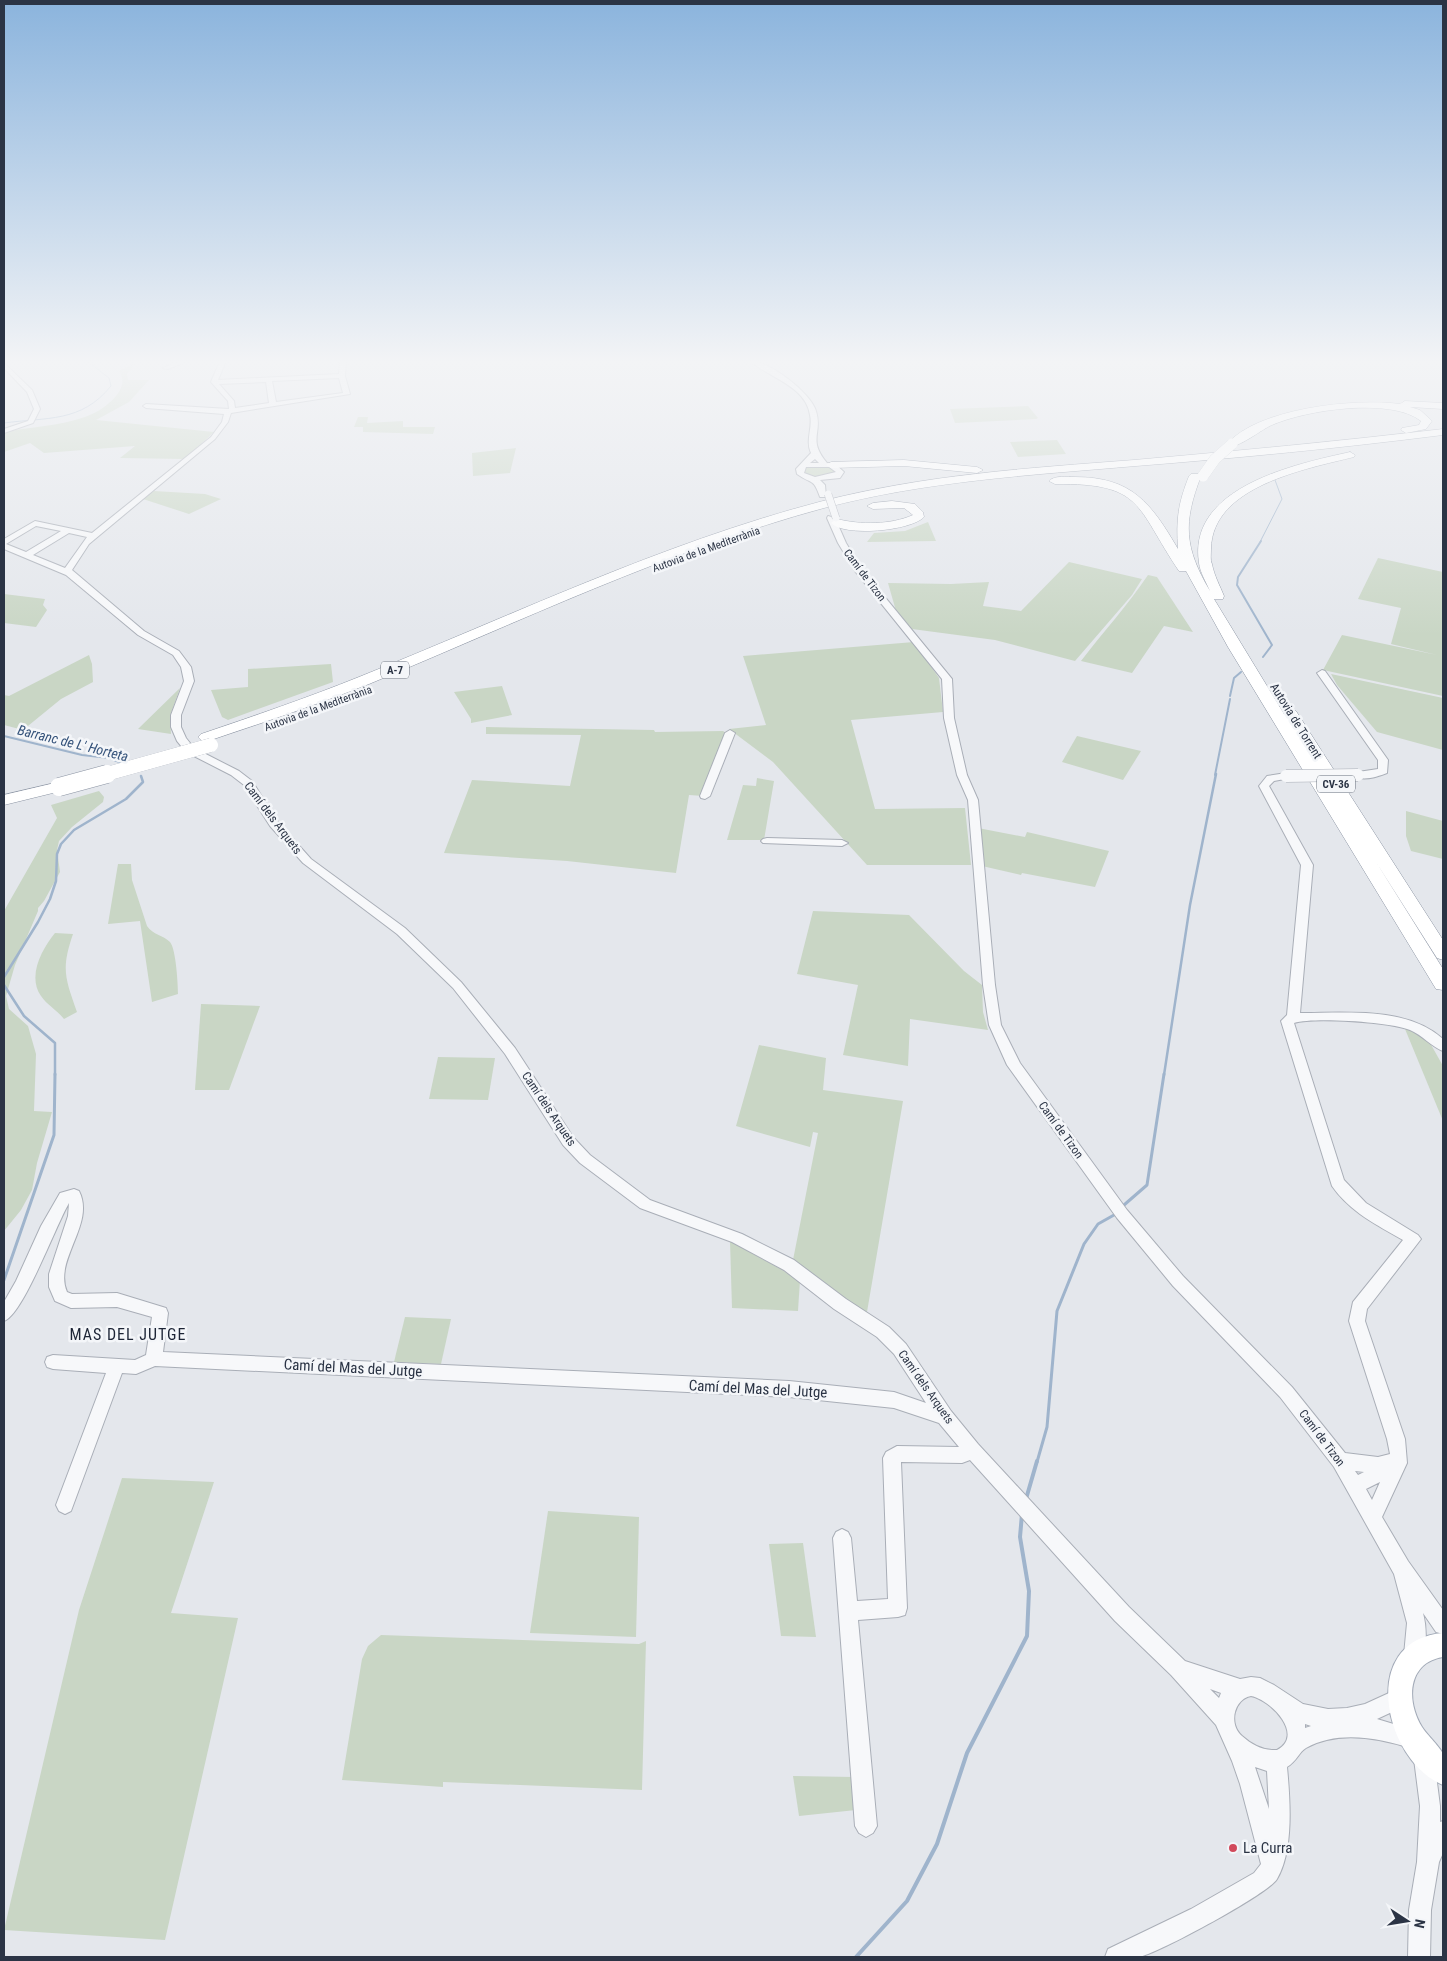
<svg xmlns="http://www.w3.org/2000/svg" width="1447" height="1961" viewBox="0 0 1447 1961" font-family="'Roboto Condensed',sans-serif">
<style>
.green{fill:#c9d6c5}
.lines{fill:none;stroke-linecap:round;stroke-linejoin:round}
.stream-far4{stroke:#9fb4cc;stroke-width:1}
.stream-far3{stroke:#9fb4cc;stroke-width:2}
.stream-far2{stroke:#9fb4cc;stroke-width:2.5}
.stream-far1{stroke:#9fb4cc;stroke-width:3}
.stream{stroke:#9fb4cc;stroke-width:4}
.minor-casing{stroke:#a9aeb7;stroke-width:2}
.major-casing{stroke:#a3abb8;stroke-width:2}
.highway-casing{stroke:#8b94a3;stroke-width:1}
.minor{fill:#f7f8fa;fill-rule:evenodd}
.major{fill:#fff;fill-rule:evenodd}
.highway{fill:#fff;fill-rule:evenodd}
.minor-bridge-far1-casing{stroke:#a9aeb7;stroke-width:8;stroke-linecap:butt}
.minor-bridge-casing{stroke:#a9aeb7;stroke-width:13;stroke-linecap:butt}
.highway-bridge-far2-casing{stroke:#8b94a3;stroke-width:11;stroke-linecap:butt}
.highway-bridge-far1-casing{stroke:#8b94a3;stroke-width:14;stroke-linecap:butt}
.highway-bridge-casing{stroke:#8b94a3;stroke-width:19;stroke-linecap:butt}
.minor-bridge-far1{stroke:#f7f8fa;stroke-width:7}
.minor-bridge{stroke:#f7f8fa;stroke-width:12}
.highway-bridge-far2{stroke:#fff;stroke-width:11}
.highway-bridge-far1{stroke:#fff;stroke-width:14}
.highway-bridge{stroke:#fff;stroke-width:18}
.poi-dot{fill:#d1495b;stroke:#f4f6f9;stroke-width:2}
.labels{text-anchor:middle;stroke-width:5;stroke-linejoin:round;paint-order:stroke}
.far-street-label{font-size:11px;fill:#2b3445;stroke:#f4f6f9}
.shield{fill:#f4f6f9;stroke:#676e7b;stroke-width:1}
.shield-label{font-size:11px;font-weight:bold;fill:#2b3445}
.street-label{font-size:12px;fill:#2b3445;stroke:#f4f6f9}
.water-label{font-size:14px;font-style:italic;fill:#34527a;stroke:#f4f6f9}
.near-street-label{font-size:15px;fill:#2b3445;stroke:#f4f6f9}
.near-poi-label{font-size:15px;fill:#2b3445;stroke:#f4f6f9;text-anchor:start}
.near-neighbourhood-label{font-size:16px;letter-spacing:1px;fill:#1d2536;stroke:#f4f6f9}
</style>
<rect width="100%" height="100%" fill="#e4e7ec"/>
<!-- green -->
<g class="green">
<path d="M135 363 127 374 128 380H149L129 402 96 420 214 432 185 459 120 458 135 446 44 453 30 443 4 452V432C30 427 59 426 85 417 101 412 133 390 119 371Z"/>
<polygon points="1028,406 1038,418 1036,419 955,423 950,409"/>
<polygon points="358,417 368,417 367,423 403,421 403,427 435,427 433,434 363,432 363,427 354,427"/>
<polygon points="1057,440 1066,454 1018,457 1010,442"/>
<polygon points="516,448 510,473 473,476 472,453"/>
<polygon points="812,465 832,467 836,472 817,478 804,474 803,470"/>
<polygon points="154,491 205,494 221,499 189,514 143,499"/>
<polygon points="928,522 936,541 867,542 874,533 905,531"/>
<polygon points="1378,558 1443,572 1443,696 1323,670 1342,635 1437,655 1391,644 1401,608 1358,599"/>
<polygon points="1069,562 1142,579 1132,595 1075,661 995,640 912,629 896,611 888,583 951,584 989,582 983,606 1021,611"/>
<path d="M1148 575 1157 577 1193 632 1164 626 1132 673 1081 661C1103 632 1128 605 1148 575Z"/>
<polygon points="4,594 45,599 43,605 47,610 36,627 4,623"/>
<polygon points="914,642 939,678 943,712 851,720 875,809 965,808 971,865 867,865 773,762 729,729 766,725 743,656"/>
<polygon points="89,655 92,664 93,682 61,699 23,730 4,725 4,695 9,696"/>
<polygon points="331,664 333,682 228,720 222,717 211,690 248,687 248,669"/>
<polygon points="1331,674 1443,698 1443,750 1377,732 1337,685"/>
<polygon points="502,686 512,715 471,723 471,719 454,692"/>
<polygon points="180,688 170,716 171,734 138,729"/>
<polygon points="486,727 654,730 655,732 723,731 726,733 703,796 689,795 676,873 567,861 444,853 472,780 570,786 581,735 486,734"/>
<polygon points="1077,736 1141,751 1123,780 1062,762"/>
<polygon points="757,778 774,781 764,840 727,840 743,785 756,786"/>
<polygon points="99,791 104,797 103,802 72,827 59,841 57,850 60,872 44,901 38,908 38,911 15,965 6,996 9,1009 28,1026 36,1054 34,1111 52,1112 37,1163 32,1190 21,1210 4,1231 4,911 57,818 51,805"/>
<polygon points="1406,811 1443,821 1443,859 1411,851 1406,836"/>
<polygon points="978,828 1025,837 1027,832 1109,851 1095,887 1022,873 1021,875 982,866"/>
<path d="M118 864H131L132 880 147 926C153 935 163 935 170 942 176 949 178 984 178 994L152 1002 140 921 108 924Z"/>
<polygon points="813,911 909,915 964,971 982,985 983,1012 988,1030 910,1019 908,1066 843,1055 858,985 797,974"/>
<path d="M55 933 73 934C61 969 65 978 77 1012L64 1019C57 1010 47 1005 41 996 27 976 42 949 55 933Z"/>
<polygon points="201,1004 260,1006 229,1090 195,1090"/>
<polygon points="1405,1029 1419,1030 1425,1034 1443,1066 1443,1121"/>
<polygon points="759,1045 826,1058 823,1090 903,1101 867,1312 850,1302 793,1260 818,1133 813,1132 810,1147 736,1126"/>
<polygon points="438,1057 495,1058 488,1100 429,1099"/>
<polygon points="730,1241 800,1280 798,1311 732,1308"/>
<polygon points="405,1317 451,1319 441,1364 394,1362"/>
<polygon points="122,1478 214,1482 171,1613 238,1618 165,1940 4,1930 79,1610"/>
<polygon points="548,1511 639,1517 636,1637 530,1633"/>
<polygon points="803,1543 816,1637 781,1636 769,1544"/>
<polygon points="381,1635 639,1644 646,1641 642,1790 443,1782 443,1787 342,1780 362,1659 368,1646"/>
<polygon points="793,1776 854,1777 856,1810 799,1816"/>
</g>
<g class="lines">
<!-- stream-far4 -->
<g class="stream-far4">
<path d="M4 423C47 417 81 423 111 386L109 378 87 361"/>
<polyline points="1260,542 1282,499 1275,480"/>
</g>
<!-- stream-far3 -->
<g class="stream-far3">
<polyline points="1261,541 1238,577 1237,585 1272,645 1263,657"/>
<polyline points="1230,696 1234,678 1241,672"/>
<polyline points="4,736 82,755 109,758 124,764"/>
<polyline points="1215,775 1230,699"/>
</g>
<!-- stream-far2 -->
<g class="stream-far2">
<polyline points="4,977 38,922 50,899 56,881 57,854 61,844 74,830 126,799 143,782 141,776"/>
<polyline points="4,985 24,1016 55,1043 55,1075"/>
<polyline points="1164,1075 1190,905 1216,774"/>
</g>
<!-- stream-far1 -->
<g class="stream-far1">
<polyline points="1124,1205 1147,1185 1164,1074"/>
<polyline points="4,1280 54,1135 55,1074"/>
<polyline points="1037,1462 1047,1427 1057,1311 1084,1244 1098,1224 1114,1215"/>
</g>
<!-- stream -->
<g class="stream">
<polyline points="1026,1499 1037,1461"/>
<polyline points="856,1957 907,1901 937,1844 967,1753 1027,1636 1029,1591 1020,1537 1022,1514"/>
</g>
<defs>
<g id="minor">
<polygon points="180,361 188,361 168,369 163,368"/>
<path d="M220 361H226L218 380 339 374 340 361H346L345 376 350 394 231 413 228 422 215 439 89 544 72 570 144 631 179 651 191 667 194 681 181 715V727L186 738 194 748 239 771 252 781 278 822 311 859 405 928 461 982 515 1048 573 1137 590 1155 650 1200 742 1234 794 1260 846 1299 889 1327 906 1344 951 1411 978 1444 1129 1607 1185 1661 1240 1679 1251 1677 1260 1678 1274 1685 1303 1704 1328 1709 1347 1708 1365 1704 1400 1688 1407 1691 1410 1698 1407 1705 1377 1719 1420 1732 1423 1739 1420 1746 1413 1749C1380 1738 1338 1730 1306 1748 1299 1752 1297 1761 1287 1767 1290 1799 1294 1850 1277 1879 1268 1894 1157 1954 1139 1957 1128 1959 1116 1957 1105 1957L1108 1949 1191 1909 1254 1873 1261 1864 1240 1784 1232 1761 1216 1725 1171 1675 1115 1621 970 1460 962 1463 901 1462 907 1608 905 1615 898 1617 858 1620 877 1826 873 1833 866 1837 859 1833 855 1826 833 1538 836 1532 842 1529 848 1532 851 1538 857 1601 888 1599 883 1458 886 1452 897 1446 959 1447 939 1423 894 1408 789 1397 155 1366 136 1374 122 1373 71 1511 65 1514 59 1511 56 1505 106 1373 53 1369 47 1367 45 1362 47 1357 53 1355 135 1360 146 1355 152 1317 117 1307 71 1308 55 1301 49 1287V1274L68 1216 69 1203C56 1225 23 1315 4 1321V1302L16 1281 41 1226 60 1193 74 1189 79 1191C96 1224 53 1260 67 1292L72 1294 117 1293 166 1308 168 1313 163 1352 789 1381 894 1392 926 1403 894 1354 877 1337 834 1309 784 1270 732 1242 640 1208 580 1163 563 1145 505 1054 453 988 397 934 303 863 270 826 244 785 231 775 186 752 177 741 171 727V715L184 681 181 667 173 655 138 635 66 575 4 549V539L35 521 92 533 211 437 222 422 224 414 146 408 143 406 146 404 229 409 228 401 211 382ZM339 378 343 393 276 402 272 381ZM266 382 269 403 235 408 234 401 219 384ZM36 526 61 531 26 552 6 544ZM69 533 87 537 65 568 33 555ZM1210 1689 1221 1693 1219 1698ZM1251 1696C1271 1700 1305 1735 1277 1750 1264 1751 1252 1745 1242 1736 1228 1724 1234 1699 1251 1696ZM1305 1724 1311 1726 1305 1728ZM1255 1767 1267 1771 1269 1809Z"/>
<path d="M750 361C768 360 811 393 816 411 823 434 807 439 827 463H834L844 472 840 478 820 480 825 485 826 497H820C813 477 812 485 797 474L796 469 811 453C805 440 813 428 810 415 806 386 768 377 750 361ZM815 459 819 463H810ZM806 467H829L836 472 815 477 804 473Z"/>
<polygon points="4,363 32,390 40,409 33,423 4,433 4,429 28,421 34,409 27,392 4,368"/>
<path d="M828 516 835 518 846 543 861 568 952 679 954 718 967 775 978 800 995 985 1001 1025 1020 1063 1127 1210 1183 1276 1292 1387 1345 1453 1378 1457 1390 1454 1387 1439 1349 1321 1353 1302 1403 1240C1377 1225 1350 1212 1332 1186L1281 1021 1287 1015 1301 865 1259 786 1267 776 1286 773 1291 776 1290 778 1274 781 1269 786 1313 865 1300 1013C1346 1013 1406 1006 1443 1039V1051C1432 1047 1422 1035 1410 1030 1390 1022 1314 1017 1294 1023L1344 1180 1366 1203 1418 1235 1421 1239 1367 1309 1365 1321 1405 1439 1407 1463 1382 1517 1408 1561 1443 1610V1634L1436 1632 1423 1613C1427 1628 1427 1648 1421 1662L1414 1665 1407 1662 1404 1655 1407 1623 1394 1574 1334 1467 1280 1397 1173 1286 1117 1218 1007 1065 989 1025 983 985 968 800 957 775 944 718 942 679 855 571 838 543 827 518ZM1355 1471 1364 1472 1358 1475ZM1380 1482 1372 1500 1366 1489Z"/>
<path d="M1322 670 1325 671 1388 760 1387 773C1377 777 1361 782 1353 775L1358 772 1378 769V760L1317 673Z"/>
<polygon points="730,730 735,733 710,796 705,799 701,798 700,796 725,733"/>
<polygon points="767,838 842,840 848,843 842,846 763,843 761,841 763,839"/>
<polygon points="1424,1749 1431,1752 1434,1759 1440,1806 1440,1822 1443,1821 1443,1853 1439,1862 1431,1910 1430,1957 1408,1957 1409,1910 1417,1862 1420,1806 1414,1759 1417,1752"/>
</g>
<path id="major" d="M1443 1633V1657C1407 1663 1406 1701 1422 1727 1427 1735 1441 1748 1443 1754 1446 1762 1444 1777 1443 1785 1383 1760 1358 1640 1443 1633Z"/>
<g id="highway">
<path d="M1405 401 1443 403V409L1410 407 1420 410 1432 421 1426 429 1406 433 1401 430 1402 428 1419 425 1421 421C1391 397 1306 410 1272 425 1262 429 1238 449 1228 446L1227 444C1258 408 1355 398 1400 404Z"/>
<path d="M1443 429V435C1341 448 1238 458 1136 466 1032 475 926 481 824 508 666 551 519 622 369 684 317 705 264 722 211 740H201L198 737 201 734C254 716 307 698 359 677 511 616 660 544 819 502 922 475 1028 468 1134 460 1237 451 1340 441 1443 429Z"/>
<path d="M1350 452 1355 455 1354 457C1306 469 1212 486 1211 549 1211 554 1210 560 1212 564 1214 575 1220 586 1224 596L1223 599H1214L1284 714 1291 710 1296 711 1443 940V960L1437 958 1376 862 1443 969V990L1436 989 1228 647 1186 571H1179C1135 506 1144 483 1055 484L1049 481C1055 475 1067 477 1075 477 1132 477 1151 503 1178 549 1176 519 1178 504 1189 476L1191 474H1199L1201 476C1183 523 1184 547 1210 591 1206 582 1200 572 1199 563 1187 487 1296 464 1350 452Z"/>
<polygon points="904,460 977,467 983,470 977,473 904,466 831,468 826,465 831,462"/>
<path d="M892 501 915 504 923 512 924 517C911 531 844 537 831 523L837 519C861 525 890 525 913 515L904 508 873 509 867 506 873 503Z"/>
<polygon points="59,782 65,784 67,787 65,790 4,805 4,795"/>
</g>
</defs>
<!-- minor casing -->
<use href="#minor" class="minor-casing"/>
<!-- major casing -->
<use href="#major" class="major-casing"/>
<!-- highway casing -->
<use href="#highway" class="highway-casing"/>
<!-- minor -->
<use href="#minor" class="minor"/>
<!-- major -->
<use href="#major" class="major"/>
<!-- highway -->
<use href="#highway" class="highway"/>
<defs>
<polyline id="minor-bridge-far1" points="828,494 836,518"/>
<polyline id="minor-bridge" points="1286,776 1358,775"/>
<polyline id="highway-bridge-far2" points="1203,476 1215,459 1232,444"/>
<polyline id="highway-bridge-far1" points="103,775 211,745"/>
<polyline id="highway-bridge" points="59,787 107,774"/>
</defs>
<!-- minor-bridge-far1 casing -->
<use href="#minor-bridge-far1" class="minor-bridge-far1-casing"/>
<!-- minor-bridge casing -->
<use href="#minor-bridge" class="minor-bridge-casing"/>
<!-- highway-bridge-far2 casing -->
<use href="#highway-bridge-far2" class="highway-bridge-far2-casing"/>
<!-- highway-bridge-far1 casing -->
<use href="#highway-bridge-far1" class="highway-bridge-far1-casing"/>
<!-- highway-bridge casing -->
<use href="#highway-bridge" class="highway-bridge-casing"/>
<!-- minor-bridge-far1 -->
<use href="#minor-bridge-far1" class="minor-bridge-far1"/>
<!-- minor-bridge -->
<use href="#minor-bridge" class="minor-bridge"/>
<!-- highway-bridge-far2 -->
<use href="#highway-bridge-far2" class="highway-bridge-far2"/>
<!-- highway-bridge-far1 -->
<use href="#highway-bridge-far1" class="highway-bridge-far1"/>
<!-- highway-bridge -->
<use href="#highway-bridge" class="highway-bridge"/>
</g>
<!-- sky -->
<linearGradient id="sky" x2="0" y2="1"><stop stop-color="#8bb4dd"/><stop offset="0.57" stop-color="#f3f4f6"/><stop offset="1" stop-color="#f3f4f6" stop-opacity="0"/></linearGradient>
<rect width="1447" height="635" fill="url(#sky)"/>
<!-- markers -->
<circle class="poi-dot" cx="1233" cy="1848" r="5"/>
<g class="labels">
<!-- far-street labels -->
<g class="far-street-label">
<text transform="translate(706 549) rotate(-20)" y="4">Autovia de la Mediterrània</text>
<text transform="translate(865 575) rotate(53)" y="4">Camí de Tizon</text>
<text transform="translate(318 708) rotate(-20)" y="4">Autovia de la Mediterrània</text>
</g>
<!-- shield labels -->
<g class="shield">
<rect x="381" y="661.5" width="28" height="17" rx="4"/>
<rect x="1317" y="775.5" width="38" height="17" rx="4"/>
</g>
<g class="shield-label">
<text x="395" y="674">A-7</text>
<text x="1336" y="788">CV-36</text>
</g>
<!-- street labels -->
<g class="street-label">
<text transform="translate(1296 721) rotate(58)" y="4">Autovia de Torrent</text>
<text transform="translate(273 818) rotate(53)" y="4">Camí dels Arquets</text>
<text transform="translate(549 1109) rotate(56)" y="4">Camí dels Arquets</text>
<text transform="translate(1061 1130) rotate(54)" y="4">Camí de Tizon</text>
<text transform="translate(926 1387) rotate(55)" y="4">Camí dels Arquets</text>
<text transform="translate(1322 1438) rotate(53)" y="4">Camí de Tizon</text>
</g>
<!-- water labels -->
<g class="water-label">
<text transform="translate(73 743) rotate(14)" y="5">Barranc de L' Horteta</text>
</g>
<!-- near-street labels -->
<g class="near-street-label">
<text transform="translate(353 1368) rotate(3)" y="5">Camí del Mas del Jutge</text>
<text transform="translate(758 1389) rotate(3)" y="5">Camí del Mas del Jutge</text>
</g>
<!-- near-poi labels -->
<g class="near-poi-label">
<text x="1243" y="1853">La Curra</text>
</g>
<!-- near-neighbourhood labels -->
<g class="near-neighbourhood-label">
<text x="128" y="1340">MAS DEL JUTGE</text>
</g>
</g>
<!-- border -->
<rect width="1447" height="1961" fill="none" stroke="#2b3445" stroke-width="10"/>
<!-- north arrow -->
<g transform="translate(1407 1921) rotate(102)" stroke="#f4f6f9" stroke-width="4" paint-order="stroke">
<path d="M0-4L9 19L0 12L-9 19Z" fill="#2b3445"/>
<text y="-8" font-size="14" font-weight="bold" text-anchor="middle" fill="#2b3445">N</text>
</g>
</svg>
